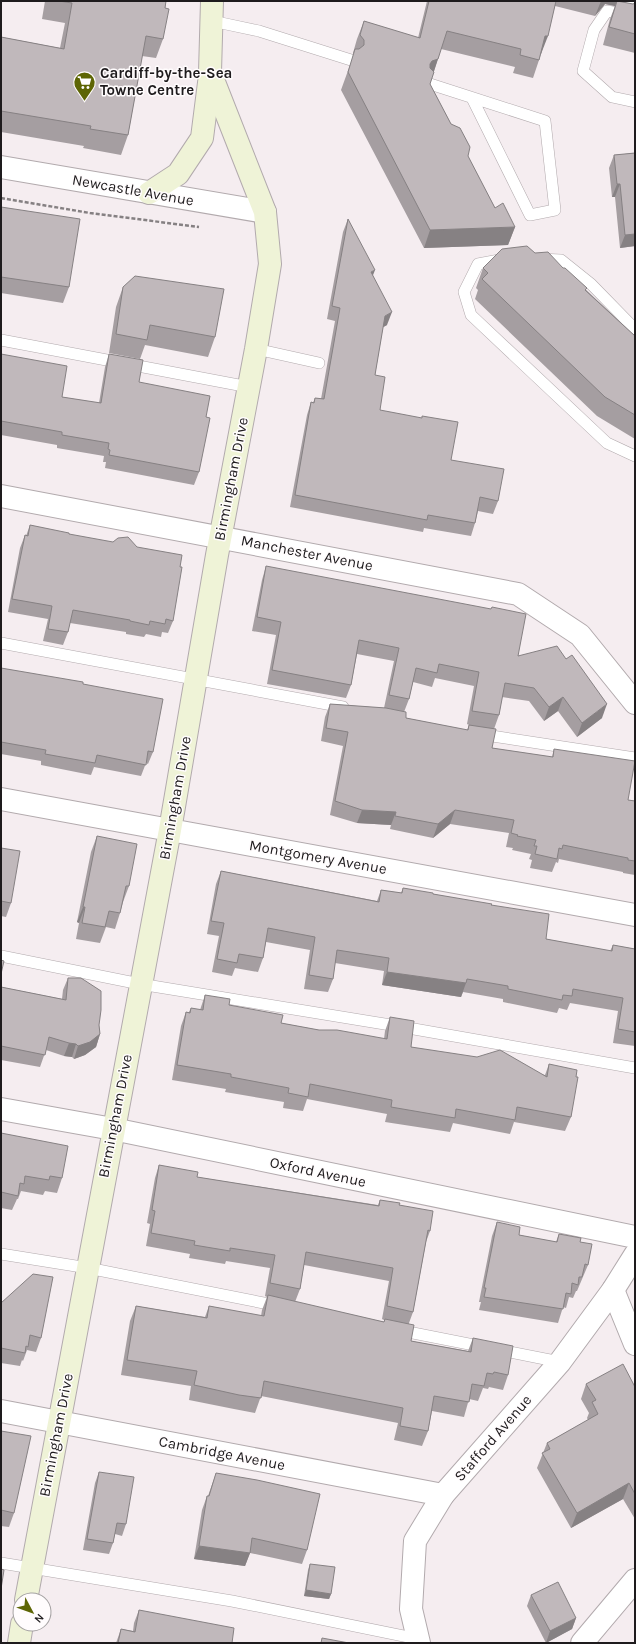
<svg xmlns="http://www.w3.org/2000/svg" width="636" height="1644" viewBox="0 0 636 1644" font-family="Karla,sans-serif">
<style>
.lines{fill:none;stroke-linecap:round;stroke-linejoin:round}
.service-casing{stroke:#b2aaad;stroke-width:12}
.minor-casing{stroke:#b2aaad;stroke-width:24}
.tertiary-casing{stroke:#b2aaad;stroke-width:24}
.secondary-casing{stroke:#b2aaad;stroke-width:24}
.path{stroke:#858082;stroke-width:2.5;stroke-dasharray:4 2;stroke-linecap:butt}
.service{stroke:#fff;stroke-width:11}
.minor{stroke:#fff;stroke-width:22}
.tertiary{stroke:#fff;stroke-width:22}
.secondary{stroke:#eff3d7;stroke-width:22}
.wall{fill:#a59ea1;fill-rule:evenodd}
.shaded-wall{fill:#868183}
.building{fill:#c0b8bb;stroke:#868183}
.labels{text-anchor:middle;stroke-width:3;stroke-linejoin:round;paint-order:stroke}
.poi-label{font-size:15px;font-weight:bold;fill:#1e1b1d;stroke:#fffcfd;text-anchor:start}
.street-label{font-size:15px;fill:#1e1b1d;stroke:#fffcfd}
</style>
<rect width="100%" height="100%" fill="#f5edf0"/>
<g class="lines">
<defs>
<g id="service">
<polyline points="630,1 627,15 607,11 594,30 583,71 612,97 635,102"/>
<polyline points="212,21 259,31 351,60"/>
<polyline points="430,84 545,121 555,210 530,215 472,98"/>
<polyline points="504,259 478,264 464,292 471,315 607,443 635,456"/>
<polyline points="540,259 561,260 591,284 635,329"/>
<polyline points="1,340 249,387"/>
<polyline points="256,349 319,363"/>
<polyline points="1,643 343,707"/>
<polyline points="479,734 635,758"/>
<polyline points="1,956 140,984 397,1026 635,1068"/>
<polyline points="1,1254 88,1268 279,1306"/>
<polyline points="398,1330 560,1362"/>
<polyline points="1,1563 232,1601 418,1639"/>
</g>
<g id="minor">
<polyline points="1,496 518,594 580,635 635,703"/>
<polyline points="1,799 170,830"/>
<polyline points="1,1109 113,1129 635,1237"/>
<polyline points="613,1290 635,1344"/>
<polyline points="1,1411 443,1495"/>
<polyline points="419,1643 411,1609 415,1541 443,1495 560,1362 613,1290 635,1255"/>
<polyline points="582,1643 635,1580"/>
</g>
<g id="tertiary">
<polyline points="1,167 265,212"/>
<polyline points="170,830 635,915"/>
</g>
<g id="secondary">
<polyline points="149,193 178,174 202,138 210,75"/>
<polyline points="26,1600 170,830 217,555 256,349 270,264 265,212 210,72 212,1"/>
<polyline points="19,1643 22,1624"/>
</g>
</defs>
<!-- service casing -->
<use href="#service" class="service-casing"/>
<!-- minor casing -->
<use href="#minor" class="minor-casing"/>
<!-- tertiary casing -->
<use href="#tertiary" class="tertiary-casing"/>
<!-- secondary casing -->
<use href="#secondary" class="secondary-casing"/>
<!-- path -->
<polyline class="path" points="1,198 90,213 199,227"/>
<!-- service -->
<use href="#service" class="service"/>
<!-- minor -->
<use href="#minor" class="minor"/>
<!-- tertiary -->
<use href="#tertiary" class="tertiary"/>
<!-- secondary -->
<use href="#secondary" class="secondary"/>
</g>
<!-- wall -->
<g class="wall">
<polygon points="45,1 166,1 165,8 163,39 156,58 142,56 128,135 121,155 83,148 84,146 1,132 1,37 60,48 65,23 42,19"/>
<polygon points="427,1 624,1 623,2 633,4 635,3 635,53 603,45 610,19 615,6 605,4 595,16 555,6 541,54 533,78 513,73 515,67 441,49 430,84 495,208 515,227 508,245 424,248 341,90 354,54 353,53 357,39 364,21 418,38"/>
<polygon points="635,153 635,246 620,248 615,197 612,197 609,168 614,155"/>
<polygon points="1,207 69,287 63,303 1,293"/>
<polygon points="348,219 373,276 387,325 383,327 375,375 380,410 451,460 498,501 493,514 478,511 475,523 471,536 424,528 423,532 290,507 307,415 311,402 313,403 315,398 321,399 335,321 327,319 343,232"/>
<polygon points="535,253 563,268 635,336 635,439 597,416 475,299 478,290 476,288 483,268"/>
<polygon points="123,287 215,337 208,357 145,345 140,359 109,353 116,307"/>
<polygon points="1,354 62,397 99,403 105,367 109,354 139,382 206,417 199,472 194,485 105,468 106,462 103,462 104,456 57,448 57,445 1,435"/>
<polygon points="30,525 69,534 173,621 168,633 162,632 161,637 146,634 144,637 126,634 126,632 70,623 68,632 63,645 43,641 48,619 8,612 20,548 25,535 26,536"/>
<path d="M266 566 518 656 602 718 577 737 558 711 544 721 529 701 502 697 499 715 494 729 492 748 552 757 554 749 628 800 635 801V875L623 873V872L559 859 558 863 556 862 552 872 530 868 532 860 529 859 531 854 512 850 513 848 506 847 509 833 450 824 433 838 390 829 391 825 357 823 330 815 343 746 321 741 325 717 330 704 384 708 394 661 357 654 351 685 346 698 267 684 276 635 252 631 262 580ZM435 678 474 686 467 724 469 725 467 730 406 718 404 712 409 699 413 682 432 687Z"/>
<polygon points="1,668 83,684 153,752 148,764 146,763 141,776 94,767 91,775 41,765 41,761 1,754"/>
<polygon points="97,836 129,886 123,902 120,913 115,929 106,927 100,943 76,939 79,923 77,922 91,852"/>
<polygon points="1,848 11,903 6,917 1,916"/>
<polygon points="221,871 377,901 381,890 401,893 403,888 433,894 491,905 546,939 610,951 613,945 635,949 635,1046 613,1043 618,1011 570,1003 567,1010 559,1008 557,1013 503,1002 503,999 463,992 461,997 382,985 384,971 335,963 333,979 328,992 304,989 310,950 266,942 263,958 258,972 235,968 232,976 212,972 219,936 207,934 216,884"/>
<polygon points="68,978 99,1025 100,1034 96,1047 85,1055 74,1059 72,1057 64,1056 46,1050 40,1067 1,1060 1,987 62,999 63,990"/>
<polygon points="205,995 229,1005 281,1023 319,1030 384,1039 385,1031 390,1017 411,1047 545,1075 549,1064 576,1077 571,1117 565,1131 514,1122 510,1134 453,1123 450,1132 385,1122 387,1114 307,1099 303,1111 283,1108 284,1102 225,1092 226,1089 172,1080 181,1026 186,1012 189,1012 191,1008 200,1010"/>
<polygon points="1,1133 62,1178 57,1193 45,1191 43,1195 21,1191 18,1199 17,1199 12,1210 1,1208"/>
<path d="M159 1165 197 1177 378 1205 380 1200 399 1205 430 1231 426 1242 413 1312 409 1323 411 1341 468 1351 473 1338 508 1375 503 1390 489 1387 488 1389 483 1388 478 1401 469 1399 464 1417 432 1411 428 1431 422 1446 394 1440 398 1423 261 1396 255 1413 234 1409 189 1400 191 1386 121 1375 130 1321 136 1306 205 1317 209 1306 261 1316 262 1310 267 1297 265 1296 270 1268 226 1261 225 1264 189 1258 190 1254 146 1246 150 1224 147 1223 155 1178ZM304 1265 389 1281 382 1319 384 1320V1322L295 1302 300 1289Z"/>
<polygon points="497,1222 519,1235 556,1242 559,1234 580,1242 588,1265 577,1291 576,1291 573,1298 569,1297 566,1308 563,1307 558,1323 479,1310 481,1302 479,1302 492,1236"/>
<polygon points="1,1303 41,1338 36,1352 27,1350 23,1361 22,1360 20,1366 1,1363"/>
<polygon points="586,1384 635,1387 635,1519 623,1499 571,1528 537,1468 547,1443 588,1420 587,1418 589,1413 581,1399"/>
<polygon points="1,1431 14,1513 9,1527 1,1526"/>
<polygon points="99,1472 126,1524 122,1536 115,1534 113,1543 109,1554 83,1550 95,1483"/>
<polygon points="216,1473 307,1550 302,1564 250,1553 245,1566 194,1559 202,1510 207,1496 208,1496"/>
<polygon points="310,1564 331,1594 329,1599 304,1596 308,1570"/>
<polygon points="531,1595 576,1618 572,1629 546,1643 527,1606"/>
<polygon points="139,1610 232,1643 116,1643 121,1629 133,1631 134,1623"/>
</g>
<!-- shaded-wall -->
<g class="shaded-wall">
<polygon points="601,1 617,1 615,6 605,4 595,16"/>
<polygon points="545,36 548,36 541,54 538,54"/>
<polygon points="438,59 432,77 426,79 430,64 432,61"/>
<polygon points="617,184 620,184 615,197 612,197"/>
<polygon points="515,227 508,245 424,248 430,230"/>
<polygon points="635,234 635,246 620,248 625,235"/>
<polygon points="375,270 370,283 371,272"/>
<polygon points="392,312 387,325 380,329 385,316"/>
<polygon points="563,697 558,711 544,721 549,707"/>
<polygon points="607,704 602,718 577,737 582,723"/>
<polygon points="362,810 396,812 391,825 357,823"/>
<polygon points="455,810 450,824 433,838 438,824"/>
<polygon points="83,907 85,907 79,923 77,922"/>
<polygon points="387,972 466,983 461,997 382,985"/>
<polygon points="100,1034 96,1047 85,1055 74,1059 78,1046"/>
<polygon points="69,1043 76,1044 72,1057 64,1056"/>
<polygon points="629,1483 623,1499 571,1528 577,1513"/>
<polygon points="199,1546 250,1553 245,1566 194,1559"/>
<polygon points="306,1590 331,1594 329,1599 304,1596"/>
<polygon points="576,1618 572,1629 546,1643 550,1631"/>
</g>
<!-- building -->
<g class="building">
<polygon points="59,1 166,1 165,8 169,9 163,39 146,36 128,135 90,129 91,126 1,111 1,37 64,49 72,3"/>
<polygon points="429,1 556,1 548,36 545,36 539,60 520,55 521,49 447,31 438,59 432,61 430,64 430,68 434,72 430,84 451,124 460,128 470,147 468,156 495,208 503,203 515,227 430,230 348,72 355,49 359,49 364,45 364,40 360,35 364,21 420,38"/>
<polygon points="617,1 633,4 635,3 635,34 609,27"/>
<polygon points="635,153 635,234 625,235 620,184 617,184 614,155"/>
<polygon points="1,207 80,219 69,287 1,277"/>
<polygon points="348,219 375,270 371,272 392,312 385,316 375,375 385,377 380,410 422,418 422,416 458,422 451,460 504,469 498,501 480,497 475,523 428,515 427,520 295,495 311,402 314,403 315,398 324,399 340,308 332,306"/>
<polygon points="527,246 535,253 548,252 563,268 565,268 587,288 585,290 635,336 635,415 605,397 482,279 488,273 483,268 502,249"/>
<polygon points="135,276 224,289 215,337 150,325 147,340 116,334 123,287"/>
<polygon points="1,354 67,366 62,397 101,403 109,354 143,360 139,382 210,396 206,417 210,418 199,472 109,455 110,450 108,449 109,443 62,435 62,432 1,421"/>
<polygon points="30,525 69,533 69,534 113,542 118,538 128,537 137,547 182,555 180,567 182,567 173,621 166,619 165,624 150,621 149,625 130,621 130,620 73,610 68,632 48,629 52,606 12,599 25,535 28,536"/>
<polygon points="266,566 491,609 492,607 526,614 518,656 557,646 566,659 572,655 607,704 582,723 563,697 549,707 534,688 505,683 499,715 472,711 479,672 439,664 437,673 416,668 409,699 389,695 399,648 359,640 351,685 272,670 281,622 257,617"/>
<polygon points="1,668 83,682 83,684 163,699 153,752 148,751 146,765 97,755 95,763 45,754 46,750 1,742"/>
<polygon points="330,704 386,708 406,712 406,718 468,730 469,725 496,729 492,748 553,757 554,749 635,761 628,800 635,801 635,861 628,860 628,858 563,845 562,849 559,848 557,859 535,854 537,846 534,846 536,840 517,836 518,835 511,833 514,820 455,810 438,824 395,816 396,812 362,810 335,801 348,732 326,728"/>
<polygon points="97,836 137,844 129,886 126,886 120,913 109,911 105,927 82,923 85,907 83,907"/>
<polygon points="1,848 20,851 11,903 1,901"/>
<polygon points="221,871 379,902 381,890 402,893 403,888 433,893 433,894 492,904 491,905 549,914 546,939 612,951 613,945 635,949 635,1032 618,1029 623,998 573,989 572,996 563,995 562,1000 508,989 508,986 467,979 466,983 387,972 389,958 337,950 333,979 309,975 315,937 268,928 263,958 239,954 237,963 217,959 224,923 211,921"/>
<polygon points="1,960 4,961 1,974"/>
<polygon points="68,978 81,978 101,991 101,1010 99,1025 100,1034 90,1042 78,1046 76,1044 69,1043 49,1037 45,1055 1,1046 1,987 66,1000"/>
<polygon points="205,995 230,999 229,1005 283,1015 281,1023 319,1030 337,1030 387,1039 390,1017 414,1021 411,1047 477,1057 500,1050 547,1077 549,1064 577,1070 576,1077 578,1077 571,1117 517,1107 515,1120 456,1109 455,1118 391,1107 392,1100 310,1084 308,1097 288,1093 289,1088 231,1077 231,1074 177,1065 186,1012 190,1013 191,1008 203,1010"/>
<polygon points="1,1133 68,1146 62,1178 50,1176 49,1180 25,1176 24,1184 20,1183 18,1196 1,1192"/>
<polygon points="159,1165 198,1172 197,1177 379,1206 380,1200 400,1203 399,1205 433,1211 430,1231 428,1230 413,1312 387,1306 393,1268 306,1252 300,1289 270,1283 275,1255 230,1248 230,1251 194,1245 195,1241 151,1233 155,1211 152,1210"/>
<polygon points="497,1222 520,1227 519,1235 557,1242 559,1234 581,1238 580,1242 592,1244 588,1265 585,1264 582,1277 579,1277 578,1285 572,1283 571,1294 566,1293 563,1309 484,1297 486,1288 484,1288"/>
<polygon points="33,1274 53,1277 41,1338 30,1335 28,1347 26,1346 25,1353 1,1348 1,1303"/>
<polygon points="268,1295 384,1322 385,1319 414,1325 411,1341 471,1352 473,1338 513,1346 508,1375 494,1372 493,1374 487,1373 484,1386 472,1384 469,1402 434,1396 428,1431 400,1426 403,1408 264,1381 261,1398 239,1395 194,1385 197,1371 127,1360 136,1306 207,1318 209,1306 264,1316"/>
<polygon points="623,1364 635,1387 635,1494 629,1483 577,1513 542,1453 550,1449 547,1443 598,1414 592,1402 596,1400 586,1384"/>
<polygon points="1,1431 31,1436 14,1513 1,1510"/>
<polygon points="99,1472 134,1477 126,1524 117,1523 113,1543 87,1539"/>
<polygon points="216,1473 257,1480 320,1494 307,1550 252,1538 250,1553 199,1546 207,1496 209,1496"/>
<polygon points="310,1564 335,1567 331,1594 306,1590"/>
<polygon points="1,1569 4,1570 1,1589"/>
<polygon points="558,1582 576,1618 550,1631 531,1595"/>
<polygon points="139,1610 234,1628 232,1643 118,1643 121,1629 135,1632"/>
<polygon points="322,1638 349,1643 321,1643"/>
</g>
<!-- icons -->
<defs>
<symbol id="supermarket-pin" viewBox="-11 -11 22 30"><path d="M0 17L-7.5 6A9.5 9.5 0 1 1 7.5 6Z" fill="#5d6504" stroke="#fffcfd"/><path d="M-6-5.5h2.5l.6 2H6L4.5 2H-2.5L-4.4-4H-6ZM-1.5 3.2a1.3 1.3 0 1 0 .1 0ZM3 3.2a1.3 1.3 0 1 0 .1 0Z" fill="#fff"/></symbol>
</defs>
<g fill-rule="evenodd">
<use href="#supermarket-pin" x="72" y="70" width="25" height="34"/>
</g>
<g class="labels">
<!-- poi labels -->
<g class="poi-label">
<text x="100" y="78">Cardiff-by-the-Sea<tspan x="100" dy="17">Towne Centre</tspan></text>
</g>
<!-- street labels -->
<g class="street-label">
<text transform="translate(133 190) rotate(10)" y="5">Newcastle Avenue</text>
<text transform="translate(231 479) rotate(-79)" y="5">Birmingham Drive</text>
<text transform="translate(307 553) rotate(11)" y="5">Manchester Avenue</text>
<text transform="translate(175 798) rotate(-80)" y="5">Birmingham Drive</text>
<text transform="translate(318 857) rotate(10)" y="5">Montgomery Avenue</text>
<text transform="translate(115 1116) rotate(-79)" y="5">Birmingham Drive</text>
<text transform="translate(318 1172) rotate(12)" y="5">Oxford Avenue</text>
<text transform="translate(56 1435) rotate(-79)" y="5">Birmingham Drive</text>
<text transform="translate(493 1438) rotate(-49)" y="5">Stafford Avenue</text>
<text transform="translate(222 1453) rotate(11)" y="5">Cambridge Avenue</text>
</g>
</g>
<!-- border -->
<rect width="636" height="1644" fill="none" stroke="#1e1b1d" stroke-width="4"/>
<!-- north arrow -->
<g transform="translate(32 1612) rotate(131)"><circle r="19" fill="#fffcfd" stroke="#a5a2a3"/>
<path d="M0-3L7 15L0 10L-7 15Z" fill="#5d6504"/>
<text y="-6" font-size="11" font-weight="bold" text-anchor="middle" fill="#1e1b1d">N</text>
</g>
</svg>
